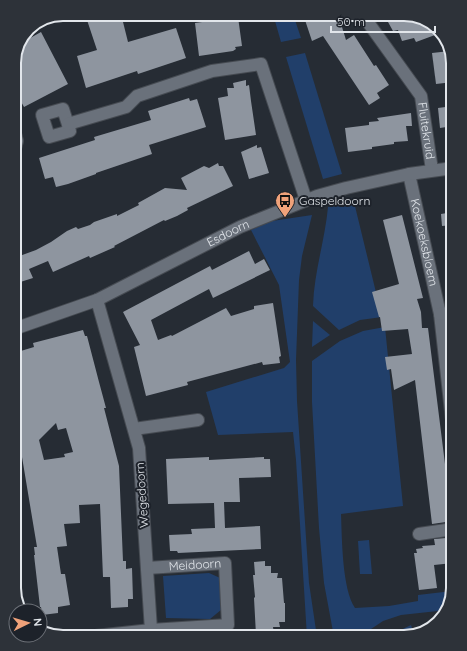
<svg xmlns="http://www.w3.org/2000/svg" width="467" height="651" viewBox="0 0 467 651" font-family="Quicksand,sans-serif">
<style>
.green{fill:#213f6a}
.building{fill:#8e959f;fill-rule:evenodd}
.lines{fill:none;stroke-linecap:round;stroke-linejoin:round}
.minor-casing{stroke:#464b52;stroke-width:14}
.minor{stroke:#6a717b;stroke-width:12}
.labels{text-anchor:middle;stroke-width:4;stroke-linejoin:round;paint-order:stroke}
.street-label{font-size:12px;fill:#e2e6eb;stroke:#1d222a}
.poi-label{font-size:12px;fill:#e2e6eb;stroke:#1d222a;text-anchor:start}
.rim{fill:none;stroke:#e2e6eb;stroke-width:2}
</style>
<rect width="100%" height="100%" fill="#262c34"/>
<!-- green -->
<g class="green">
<polygon points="273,14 293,14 301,38 281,42"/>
<polygon points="305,53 342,174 323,179 286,57"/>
<path d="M353 198 382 317 360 320 339 330 313 306C314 272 325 240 328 207Z"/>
<polygon points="312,215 302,256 299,280 296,360 297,401 309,583 317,637 307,637 296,460 293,432 218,435 206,392 284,368 290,362 279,285 251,230 272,221"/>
<polygon points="313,321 330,335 312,347"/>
<path d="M385 327 403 506 341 514C342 538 342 589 355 608L389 606 418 601V595L452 591 447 610 401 615 383 621 359 637H334L324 583 319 528 312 402V361L340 341 363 331Z"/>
<polygon points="369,540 372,574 360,574 358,541"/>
<polygon points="209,573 227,581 227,605 210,619 166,618 163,576"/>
<polygon points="411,625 414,634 404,637 386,637"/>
</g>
<!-- building -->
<g class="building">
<polygon points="85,14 121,14 128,42 176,28 186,58 138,74 137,71 86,88 77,56 97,50"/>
<polygon points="303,14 338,14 346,40 354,35 374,66 376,65 389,85 377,93 380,98 369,105 323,36 312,41"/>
<polygon points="404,14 428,21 435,27 435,35 416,42 414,38 402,41 398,30 393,31 388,22 396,19 395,17"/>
<polygon points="238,17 242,46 235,47 236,49 233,51 199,56 195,23"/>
<polygon points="41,32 68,84 24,107 14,89 14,87 20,84 14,73 14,60 23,42"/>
<polygon points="450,51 453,64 453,82 436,84 432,53"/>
<polygon points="246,80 246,86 249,85 251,101 256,135 225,140 218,98 228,96 227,88 234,88 233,83"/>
<polygon points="189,98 190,101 197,99 206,127 149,145 152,154 96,173 96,174 68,184 56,187 53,177 45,179 39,158 95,140 94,137 151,120 148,111"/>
<polygon points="453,106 453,126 440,128 438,108"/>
<polygon points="411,113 412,126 406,126 408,141 394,142 394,144 372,147 372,149 348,152 345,128 369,125 369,122 379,121 377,118"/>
<polygon points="257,145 257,148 261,147 269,173 249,179 241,152"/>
<polygon points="218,163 219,166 223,166 233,186 187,208 188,210 177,216 165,221 164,220 114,246 115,247 90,258 89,256 53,272 48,261 29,269 33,278 14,284 14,258 36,250 51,242 67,231 76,227 78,229 90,225 94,222 117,214 117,216 139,205 138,203 165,188 187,190 181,178 204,166 209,168"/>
<polygon points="453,212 453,225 442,226 441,214"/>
<polygon points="402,215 423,298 417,299 421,312 422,328 428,328 452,520 445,521 446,522 432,524 415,380 394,390 391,369 387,370 385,357 412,354 408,329 382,331 380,317 379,317 372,292 399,284 383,220"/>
<polygon points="249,251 255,264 264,259 270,270 213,298 209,289 151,320 158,340 171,335 172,336 226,308 231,316 254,309 254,306 273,303 281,356 279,357 280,363 263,365 262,362 187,382 188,385 146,396 134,347 140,345 123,312 210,266 212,270"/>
<path d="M83 330 85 336H87L99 382 106 408H104L119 466 123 561H126V569L132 568 133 599H128V607L111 608 110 577H103L100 504 79 505 80 523 64 524 67 546 57 547 61 574H65L70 605 58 607V613L42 615 41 607H40L34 555H35L34 547H37L20 445 18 446 14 432V353L34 347 33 343ZM56 423 58 430 66 428 73 452 64 454 65 457 44 460 39 440Z"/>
<polygon points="209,457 209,460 264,457 264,459 270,459 271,477 239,478 240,502 224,502 225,528 260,526 261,549 178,553 177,551 170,551 169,535 192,534 191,529 215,528 214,503 168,504 166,459"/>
<polygon points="446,538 448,550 453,549 453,563 434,565 437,588 419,590 414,553 417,553 416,549 423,548 422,546 435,545 434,539"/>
<polygon points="265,561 265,566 271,566 271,573 278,573 277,578 282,578 284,603 285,603 285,622 279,622 280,627 273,627 274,634 256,635 254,598 255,597 253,575 255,575 254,562"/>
</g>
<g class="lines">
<defs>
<g id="minor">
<path id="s1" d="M362 14 421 96 432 170"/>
<polygon points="63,109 70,131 49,137 42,115"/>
<polyline points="68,124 126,107 137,96 212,71 261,64 306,200"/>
<polyline points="14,152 17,141 14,130"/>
<path id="s2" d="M409 174 440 314 453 429"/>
<polyline points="440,314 453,313"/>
<path id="s3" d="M14 329 97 300 240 227 317 196 346 188 409 174 453 168"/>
<polyline points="134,429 198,420"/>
<polyline points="419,534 453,529"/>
<path id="s4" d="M147 568 225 563 228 625 151 630"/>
<polyline points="86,637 151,630 139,448 97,300"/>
</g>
</defs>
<!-- minor casing -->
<use href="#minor" class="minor-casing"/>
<!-- minor -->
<use href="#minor" class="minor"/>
</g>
<!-- icons -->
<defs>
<symbol id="bus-pin" viewBox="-11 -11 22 30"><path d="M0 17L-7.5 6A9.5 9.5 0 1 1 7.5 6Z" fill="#f0a27a" stroke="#1d222a"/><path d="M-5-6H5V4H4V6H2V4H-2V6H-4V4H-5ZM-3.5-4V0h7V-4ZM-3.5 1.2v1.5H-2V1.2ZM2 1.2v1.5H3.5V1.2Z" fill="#111"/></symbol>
</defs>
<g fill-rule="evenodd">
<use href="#bus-pin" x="274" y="190" width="22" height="30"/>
</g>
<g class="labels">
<!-- street labels -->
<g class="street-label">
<text dy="4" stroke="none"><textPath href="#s1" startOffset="136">Fluitekruid</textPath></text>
<text dy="4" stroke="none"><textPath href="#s3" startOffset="235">Esdoorn</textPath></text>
<text dy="4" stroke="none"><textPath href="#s2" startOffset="70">Koekoeksbloem</textPath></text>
<text transform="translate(142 495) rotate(-94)" y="4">Wegedoorn</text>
<text dy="4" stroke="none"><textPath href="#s4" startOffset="48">Meidoorn</textPath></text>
</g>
<!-- poi labels -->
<g class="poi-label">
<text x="299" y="205">Gaspeldoorn</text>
</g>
</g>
<!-- crop -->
<path d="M0 0H467V651H0ZM63 21H404A42 42 0 0 1 446 63V588A42 42 0 0 1 404 630H63A42 42 0 0 1 21 588V63A42 42 0 0 1 63 21Z" fill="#2d3239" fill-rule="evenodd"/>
<path class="rim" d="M63 21H404A42 42 0 0 1 446 63V588A42 42 0 0 1 404 630H63A42 42 0 0 1 21 588V63A42 42 0 0 1 63 21Z"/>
<!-- north arrow -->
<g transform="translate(28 623) rotate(85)"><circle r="19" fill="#1d222a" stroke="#6c7077"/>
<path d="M0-3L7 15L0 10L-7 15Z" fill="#f0a27a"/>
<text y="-6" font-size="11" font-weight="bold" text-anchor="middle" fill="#e2e6eb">N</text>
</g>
<!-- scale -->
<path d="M331 26v6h104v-6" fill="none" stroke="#e2e6eb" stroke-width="2"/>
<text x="337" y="26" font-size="12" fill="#e2e6eb" stroke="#1d222a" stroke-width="3" paint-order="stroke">50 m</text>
</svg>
